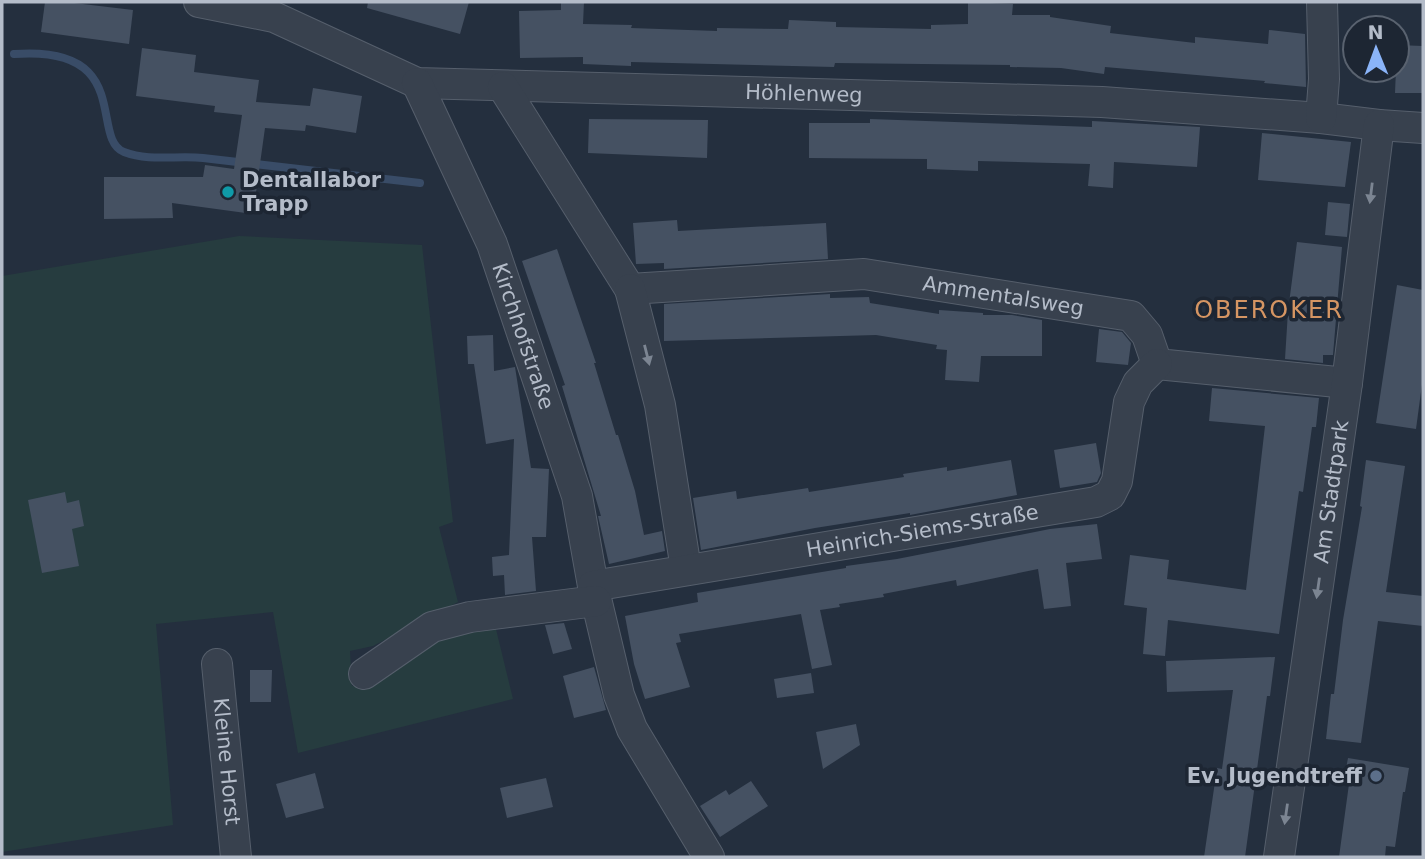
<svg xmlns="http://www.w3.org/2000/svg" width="1425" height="859" viewBox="0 0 1425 859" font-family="'DejaVu Sans',sans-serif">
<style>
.green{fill:#263c3f}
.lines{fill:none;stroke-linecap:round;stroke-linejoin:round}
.stream{stroke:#394c67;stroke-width:8}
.building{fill:#455162}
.minor-casing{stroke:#565f6c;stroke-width:32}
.minor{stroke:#38414e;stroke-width:30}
.oneway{fill:#7c8592}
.culture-dot{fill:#0f9aa8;stroke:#1d2633;stroke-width:2.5}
.service-dot{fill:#5c6f8a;stroke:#1d2633;stroke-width:2.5}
.labels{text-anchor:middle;stroke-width:7;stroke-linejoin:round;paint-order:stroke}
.street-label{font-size:21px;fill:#b4bcc9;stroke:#1d2633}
.poi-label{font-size:21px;font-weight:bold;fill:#b4bcc9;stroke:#1d2633;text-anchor:start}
.quarter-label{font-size:24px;letter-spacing:2px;fill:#d59563;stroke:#1d2633}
</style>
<rect width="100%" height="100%" fill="#242f3e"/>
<!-- green -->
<polygon class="green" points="239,236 422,245 453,522 439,527 458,602 373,646 350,651 352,686 373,683 439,635 495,625 513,699 298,753 273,612 156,624 173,825 2,852 2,276"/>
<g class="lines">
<!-- stream -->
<path class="stream" d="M14 54C135 45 89 138 124 152 150 162 177 155 203 158 276 166 348 175 420 183"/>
</g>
<!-- building -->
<g class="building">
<polygon points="45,2 66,2 133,10 129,44 41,32"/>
<polygon points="368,2 469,2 460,34 367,8"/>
<polygon points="561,2 584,2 583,24 632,25 631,28 717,31 717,28 788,29 789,20 836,22 836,27 931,29 931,25 968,24 968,2 1013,4 1012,15 1050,15 1050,17 1111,26 1110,33 1195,43 1195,37 1268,44 1269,30 1305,34 1306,87 1264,83 1265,81 1105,67 1104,74 1061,68 1010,67 1010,65 835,63 834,67 631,62 631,66 583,64 583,57 520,58 519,11 561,10"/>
<polygon points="1397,45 1423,46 1423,93 1395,93"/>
<polygon points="142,48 196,55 194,72 259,80 256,102 310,106 313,88 362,96 356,133 306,125 305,131 265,128 253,214 172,203 173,218 104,219 104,177 203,177 205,165 234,169 242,115 214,112 215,106 136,96"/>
<polygon points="589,119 708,120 707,158 588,153"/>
<polygon points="870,119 1092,127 1092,121 1200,127 1197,167 1114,162 1113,188 1088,186 1090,164 978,161 978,171 927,169 927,159 809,158 809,123 870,123"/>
<polygon points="1262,133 1351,142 1345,187 1258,180"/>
<polygon points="1328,202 1350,204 1347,237 1325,235"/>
<polygon points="677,220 678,231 826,223 828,259 664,269 664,263 636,264 633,223"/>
<polygon points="1297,242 1342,247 1333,355 1323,355 1323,363 1285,359 1288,311"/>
<polygon points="557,249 596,363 594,363 616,435 618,435 635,491 644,535 662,531 665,551 609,564 598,516 601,516 562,386 565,385 522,261"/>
<polygon points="1397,285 1423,290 1423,377 1416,429 1376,423"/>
<polygon points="830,294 830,298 869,297 870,303 939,314 939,310 983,313 983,315 1012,315 1042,320 1042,356 981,356 979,382 945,380 947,350 936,349 937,345 876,335 664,341 664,304"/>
<polygon points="1099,329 1122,332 1131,343 1128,365 1096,362"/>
<polygon points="493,335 494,371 515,367 531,468 549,469 546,537 532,537 536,591 505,595 504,575 493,576 492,557 509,555 514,439 486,444 474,364 468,364 467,336"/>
<polygon points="1212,388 1319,398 1316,427 1312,427 1303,492 1299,491 1279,634 1168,620 1165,656 1143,654 1147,608 1124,605 1130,555 1169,560 1167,579 1246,590 1265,426 1209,421"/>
<polygon points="1096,443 1101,473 1097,482 1060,488 1054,450"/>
<polygon points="1011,460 1017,495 910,515 910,513 815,528 701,550 693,498 736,491 737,499 808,488 809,492 904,477 903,474 947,467 947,471"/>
<polygon points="1366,460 1405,466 1386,592 1423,596 1423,626 1378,621 1361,743 1326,739 1331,694 1334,694 1343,620 1362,507 1360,506"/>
<polygon points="65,492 67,503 79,500 84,526 72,529 79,566 42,573 28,500"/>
<polygon points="1097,524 1102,559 1066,563 1071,606 1044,609 1038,569 957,586 956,580 883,594 884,597 839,604 840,607 820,610 832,665 812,669 801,614 679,634 681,642 676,643 690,687 645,699 634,664 625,616 698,602 697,593 846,568 846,566 897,559 1050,529"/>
<polygon points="564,623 572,649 553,654 545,625"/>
<polygon points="1275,657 1270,696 1267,696 1245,857 1204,857 1217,768 1222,769 1233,690 1167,692 1166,661"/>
<polygon points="594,667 606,710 574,718 563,676"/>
<polygon points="250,670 272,670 271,702 250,702"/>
<polygon points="811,673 814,693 777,698 774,679"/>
<polygon points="856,724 860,745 823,769 816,732"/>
<polygon points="1348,758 1409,768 1405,792 1403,792 1395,847 1386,846 1385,857 1339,857 1349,784 1343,784"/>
<polygon points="315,773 324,808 286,818 276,784"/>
<polygon points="546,778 553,807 507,818 500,788"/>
<polygon points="751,781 768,806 720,837 700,806 726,790 729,795"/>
</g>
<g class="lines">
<defs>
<g id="minor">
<path id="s1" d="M199 2 274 17 417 83 1102 102 1321 118 1379 125 1423 128"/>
<path id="s2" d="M417 83 492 244 577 496 593 586 619 695 632 729 709 857"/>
<path id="s3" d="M503 87 630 289 864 274 1131 316 1147 335 1157 364 1347 383"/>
<polyline points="1321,118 1324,79 1322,2"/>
<polyline points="630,289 660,405 686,569"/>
<path id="s4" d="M593 586 1096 502 1110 495 1117 481 1129 402 1138 383 1157 364"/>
<path id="s5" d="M217 664 236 857"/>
<polyline points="364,674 432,627 470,617 596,601"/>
<path id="s6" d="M1279 857 1347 383 1379 125"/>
</g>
</defs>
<!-- minor casing -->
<use href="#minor" class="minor-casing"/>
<!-- minor -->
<use href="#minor" class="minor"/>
</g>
<!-- one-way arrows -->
<defs><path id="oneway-solid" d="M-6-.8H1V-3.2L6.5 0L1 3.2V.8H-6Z" transform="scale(1.75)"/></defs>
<g class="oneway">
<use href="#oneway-solid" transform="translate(1371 193) rotate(97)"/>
<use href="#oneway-solid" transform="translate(647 355) rotate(76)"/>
<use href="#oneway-solid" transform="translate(1318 588) rotate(98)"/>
<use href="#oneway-solid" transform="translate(1286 814) rotate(98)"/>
</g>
<!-- markers -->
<circle class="culture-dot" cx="228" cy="192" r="7"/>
<circle class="service-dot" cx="1376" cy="776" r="7"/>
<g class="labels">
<!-- street labels -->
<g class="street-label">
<text dy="7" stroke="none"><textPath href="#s1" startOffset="621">Höhlenweg</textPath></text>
<text dy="7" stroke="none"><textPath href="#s3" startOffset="614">Ammentalsweg</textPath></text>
<text dy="7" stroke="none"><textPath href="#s2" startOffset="275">Kirchhofstraße</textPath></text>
<text dy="7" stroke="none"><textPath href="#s6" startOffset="369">Am Stadtpark</textPath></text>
<text dy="7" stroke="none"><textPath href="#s4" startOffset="334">Heinrich-Siems-Straße</textPath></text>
<text dy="7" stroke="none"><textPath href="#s5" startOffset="98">Kleine Horst</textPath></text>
</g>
<!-- poi labels -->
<g class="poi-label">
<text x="242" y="187">Dentallabor<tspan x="242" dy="24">Trapp</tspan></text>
<text x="1362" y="783" text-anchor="end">Ev. Jugendtreff</text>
</g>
<!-- quarter labels -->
<g class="quarter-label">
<text x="1269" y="318">OBEROKER</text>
</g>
</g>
<!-- border -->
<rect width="1425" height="859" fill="none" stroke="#b4bcc9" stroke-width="7"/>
<!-- north arrow -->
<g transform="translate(1376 49) rotate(359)"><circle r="33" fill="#1d2633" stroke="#59626f" stroke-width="2"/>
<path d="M0-5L12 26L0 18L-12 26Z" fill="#8ab4f8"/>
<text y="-10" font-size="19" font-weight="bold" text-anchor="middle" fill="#b4bcc9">N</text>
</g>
</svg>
